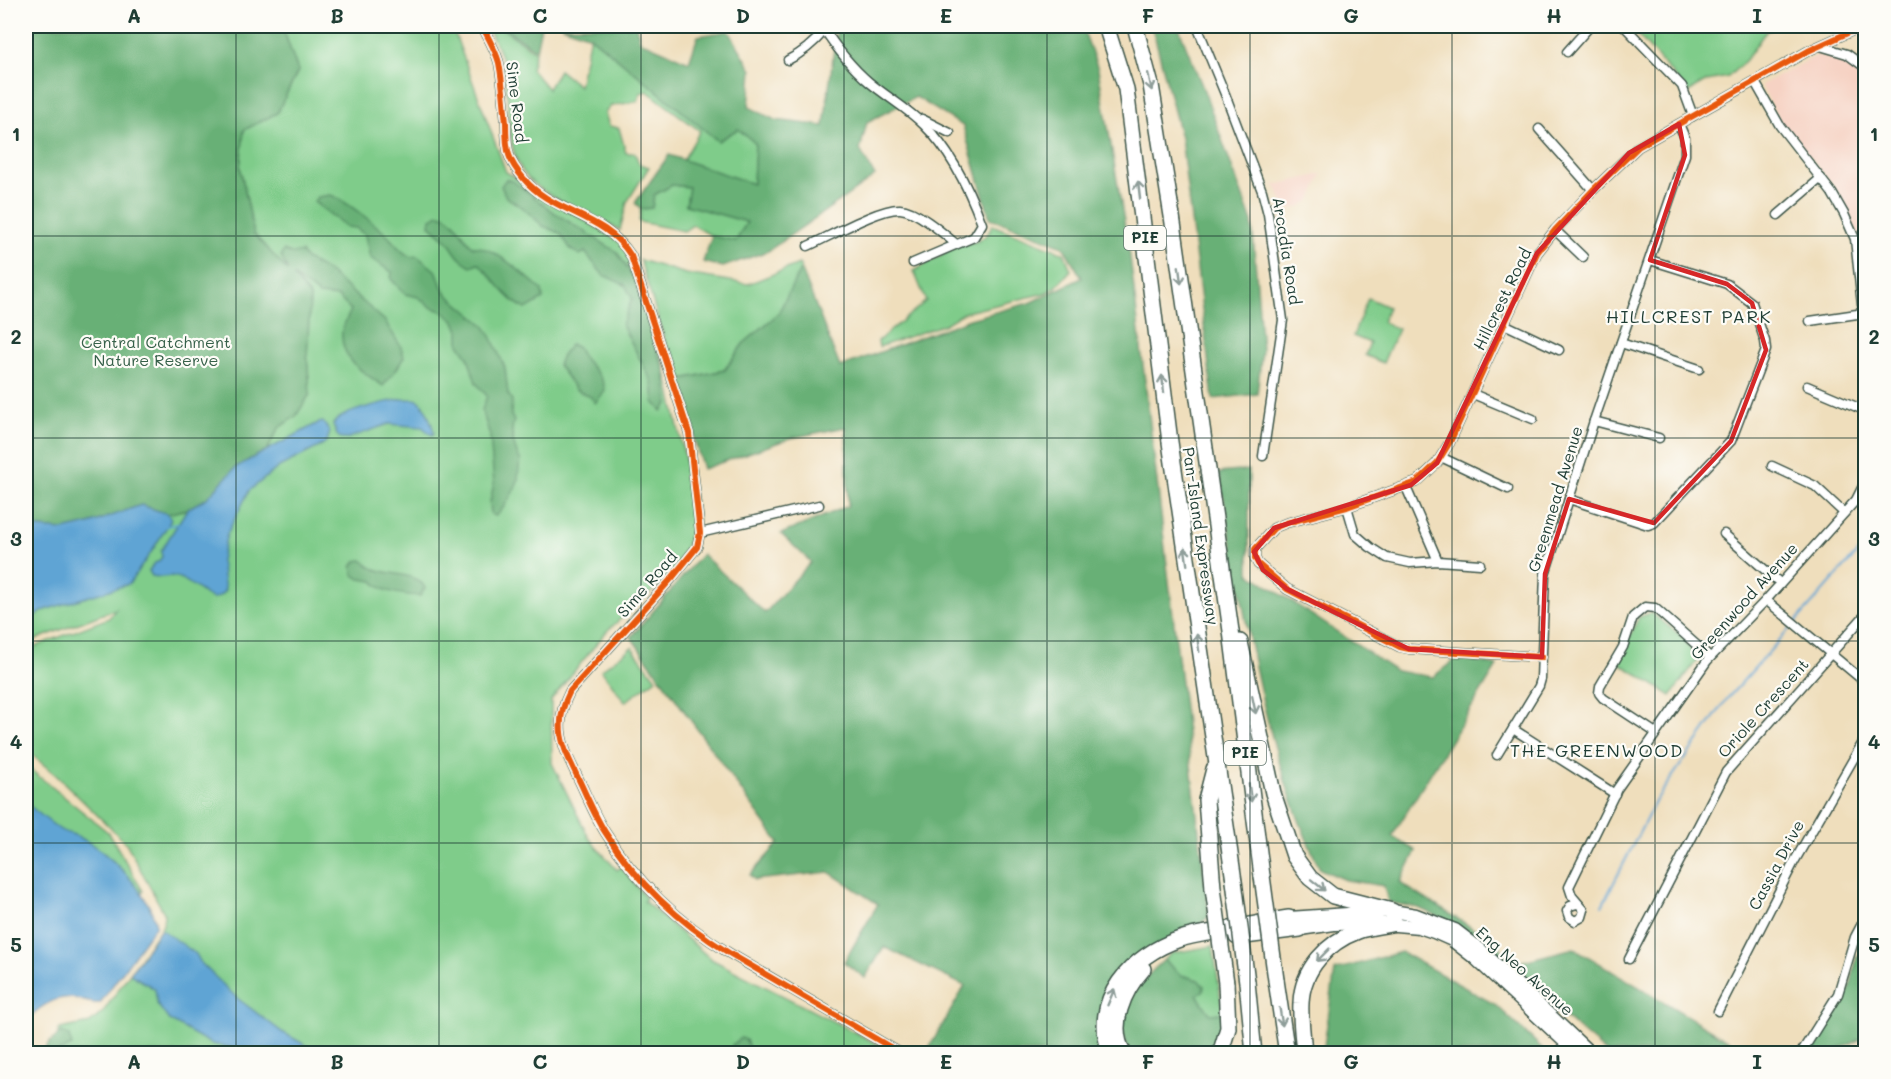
<svg xmlns="http://www.w3.org/2000/svg" width="1891" height="1079" viewBox="0 0 1891 1079" font-family="Mali,sans-serif">
<style>
.built{fill:#f6d2c3}
.green{fill:#7fcc8a;stroke:#4f845f;stroke-width:1.5}
.forest{fill:#67b076;stroke:#437655;stroke-width:1.5}
.water{fill:#5fa4d4;stroke:#3f7084;stroke-width:1.5}
.lines{fill:none;stroke-linecap:round;stroke-linejoin:round}
.stream{stroke:#5fa4d4;stroke-width:2}
.street-casing{stroke:#3e5548;stroke-width:11}
.secondary-casing{stroke:#3e5548;stroke-width:15}
.highway-casing{stroke:#3e5548;stroke-width:18}
.street{stroke:#fff;stroke-width:8}
.secondary{stroke:#fff;stroke-width:12}
.highway{stroke:#fff;stroke-width:15}
.highway-bridge-casing{stroke:#3e5548;stroke-width:18;stroke-linecap:butt}
.highway-bridge{stroke:#fff;stroke-width:15}
.cycleway-casing{stroke:#fdfcf7;stroke-width:10}
.cycleway{stroke:#e8590c;stroke-width:6}
.oneway{stroke:#8f9e9a}
.marked{fill:none;stroke:#d62828;stroke-width:4.5;stroke-linejoin:round}
.grid{fill:none;stroke:#1f3d34;stroke-width:1.5;stroke-opacity:0.55}
.labels{text-anchor:middle;stroke-width:4.5;stroke-linejoin:round;paint-order:stroke}
.shield{fill:#fdfcf7;stroke:#62766e;stroke-width:1.5}
.shield-label{font-size:15px;font-weight:bold;fill:#1f3d34}
.street-label{font-size:16px;fill:#1f3d34;stroke:#fdfcf7}
.park-label{font-size:16px;fill:#37614a;stroke:#fdfcf7}
.neighbourhood-label{font-size:18px;letter-spacing:1.5px;fill:#1f3d34;stroke:#fdfcf7}
.neatline{fill:none;stroke:#1f3d34;stroke-width:2}
.grid-label{font-size:20px;text-anchor:middle;font-weight:bold;fill:#1f3d34}
</style>
<rect width="100%" height="100%" fill="#fdfcf7"/>
<filter id="ink" filterUnits="userSpaceOnUse"><feTurbulence type="fractalNoise" baseFrequency=".0167" numOctaves="2"/><feDisplacementMap in="SourceGraphic" scale="12" xChannelSelector="R" yChannelSelector="G"/><feConvolveMatrix kernelMatrix="1 2 1 2 8 2 1 2 1" color-interpolation-filters="sRGB"/></filter>
<filter id="wash" filterUnits="userSpaceOnUse"><feTurbulence type="fractalNoise" baseFrequency=".008" numOctaves="4" result="noise"/><feDisplacementMap in="SourceGraphic" scale="24" xChannelSelector="R" yChannelSelector="G"/><feGaussianBlur stdDeviation="1.35" result="paint"/><feColorMatrix in="noise" values="0 0 0 0 0 0 0 0 0 0 0 0 0 0 0 0 0 1.4 0 .05"/><feComposite in="paint" operator="in"/></filter>
<g filter="url(#wash)">
<rect width="100%" height="100%" fill="#efdebc"/>
<!-- built -->
<g class="built">
<polygon points="1818,55 1842,61 1865,77 1865,233 1855,233 1834,186 1781,123 1761,85"/>
<polygon points="1322,174 1311,200 1300,207 1286,209 1275,185"/>
</g>
<!-- green -->
<g class="green">
<polygon points="26,26 275,26 240,105 230,185 309,380 307,357 310,296 254,234 240,167 244,130 277,113 298,71 282,26 452,26 506,172 624,244 665,367 698,520 674,572 607,631 551,700 552,763 589,838 617,870 621,867 646,898 644,901 711,959 895,1053 49,1053 60,1029 90,1023 103,1012 163,925 164,913 126,843 57,776 26,750 26,650 109,618 116,609 32,641 26,646"/>
<path d="M487 26H499L535 52 531 69 548 89 559 70 579 86 590 36 718 140 738 129 755 143 753 184 683 160 700 131 647 91 640 93 638 101 611 106 605 113 609 126 619 128 626 153H635L639 164 649 167 627 202 620 230C596 218 544 196 528 178 502 150 512 99 503 63 500 51 492 37 487 26Z"/>
<polygon points="1630,26 1781,26 1766,31 1746,60 1728,77 1707,81 1685,94 1675,77"/>
<polygon points="672,185 689,187 686,205 747,222 736,241 712,236 693,225 684,231 639,222 641,209 652,208 654,195"/>
<polygon points="992,225 1064,253 1071,270 1056,287 1045,293 963,313 945,324 879,347 878,341 926,301 914,271 956,246 978,241 988,234"/>
<polygon points="640,260 686,274 748,284 799,264 801,268 778,314 743,344 724,370 677,380"/>
<polygon points="1368,298 1388,307 1382,322 1398,329 1383,363 1365,355 1370,343 1353,336"/>
<polygon points="1651,613 1680,635 1698,659 1671,696 1618,662 1639,617"/>
<polygon points="632,647 656,679 625,702 601,670"/>
<polygon points="26,766 109,833 143,891 43,989 26,1013"/>
<polygon points="1213,946 1223,1013 1210,1014 1196,994 1198,980 1181,975 1164,960 1172,953"/>
</g>
<!-- forest -->
<g class="forest">
<path d="M46 26H282L298 71 277 113 244 130 240 167 254 234 288 271 281 256 284 250 293 254 301 252 306 259 329 272 385 321 401 347 404 357 396 370 383 386C363 372 340 360 342 332 343 325 348 317 351 310L338 297 319 295 293 276 310 296 307 357 310 394 296 416 279 428 267 450 236 467 207 498 187 509 168 514 141 505 89 524 63 530 26 527V30Z"/>
<polygon points="501,26 541,26 536,50"/>
<polygon points="562,26 636,26 640,41 689,62 698,36 729,31 752,70 749,107 775,120 824,126 837,26 1082,26 1098,69 1130,256 1209,916 1190,934 1120,979 1115,1053 926,1053 965,986 884,947 865,978 844,962 878,904 829,872 755,880 750,875 779,843 631,637 702,554 765,613 811,562 781,534 848,506 846,427 791,438 703,469 677,380 725,370 743,344 778,314 801,268 840,367 970,319 1029,303 1082,278 1063,246 990,218 963,126 916,97 867,122 860,150 875,176 768,251 723,267 703,262 712,236 736,241 747,222 686,205 689,187 672,185 654,195 652,208 641,209 635,203 669,155 753,184 755,143 738,129 718,141 590,36"/>
<polygon points="1152,26 1178,26 1203,88 1252,222 1262,350 1257,394 1213,399 1181,138"/>
<polygon points="506,179 514,182 555,213 617,252 635,280 658,355 665,369 668,404 662,411 654,402 652,382 622,325 632,298 625,285 603,275 585,252 580,255 571,250 560,233 543,226 522,207 506,197 501,186"/>
<path d="M330 195C344 199 376 225 387 235 395 243 401 253 411 257L417 256 437 272 442 287 448 295 484 325 491 336 505 368 508 394 512 400 511 415 514 421C509 431 515 452 521 461 517 469 519 472 518 480 516 488 502 513 495 516L491 514 490 502 494 483 490 436 482 410 487 396 476 383 468 357 459 344V331L455 321 442 311 431 307 418 297 405 294 391 279 392 272 370 258 365 235 356 228 347 227 314 202 318 197Z"/>
<path d="M439 214C456 216 461 236 473 247 491 244 527 277 542 290L543 299 526 309C505 299 495 278 478 263L471 266C459 259 458 257 451 246 447 238 436 232 430 225L431 218Z"/>
<path d="M571 344 578 348C584 365 603 371 605 391L595 403 591 397 576 390 558 365 562 355Z"/>
<path d="M1249 470V573L1396 671 1433 677 1458 657 1497 666 1392 836 1416 851 1400 883 1498 944 1512 964 1574 948 1749 1053H1607L1458 926 1419 908 1388 902 1384 886 1346 880 1320 869C1261 746 1244 606 1219 473Z"/>
<path d="M362 560C366 563 370 567 375 569 389 575 418 573 425 588L420 596C405 595 382 593 373 581L360 579 354 575 352 567 356 561Z"/>
<polygon points="1401,952 1496,1005 1547,1053 1323,1053 1335,970"/>
<polygon points="1857,955 1865,959 1865,1037 1831,1053 1809,1053 1850,989"/>
<path d="M1164 960 1181 975 1198 980 1204 986 1203 992 1197 995 1210 1014 1223 1013 1221 1031 1213 1053H1129C1127 1045 1122 1035 1122 1026 1123 998 1145 977 1164 960Z"/>
<polygon points="62,1032 69,1036 72,1046 56,1053 44,1053 48,1044"/>
<polygon points="741,1038 746,1040 750,1050 754,1053 734,1053 732,1045"/>
</g>
<!-- water -->
<g class="water">
<path d="M402 399C407 400 414 398 418 400 426 405 432 424 434 433L432 435 422 427 389 424 346 439H342L337 435 333 424C341 411 386 402 402 399Z"/>
<path d="M323 422 330 432 327 441 319 447 279 467 249 491 227 534 221 560 225 590 221 595 213 599C200 593 186 577 171 576 164 576 159 578 152 576L149 571 154 563 158 562 162 557 161 551 187 509 207 498 236 467 318 423Z"/>
<polygon points="141,505 168,514 171,520 152,551 129,584 48,609 26,620 26,527 63,530 89,524"/>
<path d="M26 803C37 812 48 821 59 829 64 833 71 833 77 836 108 851 148 890 156 925L100 1003C90 1004 81 999 71 998 54 996 36 1009 26 1022Z"/>
<polygon points="161,929 196,954 201,963 237,998 282,1032 320,1053 241,1053 229,1047 211,1044 169,1020 157,1004 155,989 130,974"/>
</g>
<g class="lines">
<!-- stream -->
<g class="stream">
<polyline points="166,526 178,524"/>
<polyline points="1602,906 1656,800 1727,699 1866,543"/>
</g>
</g>
</g>
<g filter="url(#ink)">
<g class="lines">
<defs>
<g id="street">
<path d="M482 26C488 37 496 51 499 63 503 83 504 103 506 123 506 134 506 145 509 155 512 164 518 172 524 179 552 213 605 214 631 256L689 433 700 533 697 547 672 578 570 691C551 728 564 749 580 782 588 799 595 816 605 832 635 881 680 923 729 953L902 1054"/>
<path d="M822 26C835 46 850 66 869 82 887 97 907 108 924 125 951 151 969 189 982 224L974 237 913 263"/>
<polyline points="1197,26 1225,94 1262,191 1268,214 1283,320 1263,456"/>
<polyline points="1624,26 1682,86 1693,116"/>
<polyline points="1820,46 1847,54 1866,68"/>
<polyline points="1567,52 1590,26"/>
<path d="M788 60C803 53 814 43 825 30"/>
<polyline points="1755,82 1780,126 1832,193 1844,214 1855,239 1862,305 1866,310"/>
<polyline points="922,119 950,133"/>
<polyline points="1539,129 1593,190"/>
<polyline points="1778,215 1821,178"/>
<polyline points="1555,230 1583,257"/>
<path d="M808 246C829 237 879 208 900 209 917 210 943 233 956 244"/>
<polyline points="1810,321 1857,314 1865,310"/>
<polyline points="1504,324 1559,350"/>
<polyline points="1621,343 1699,369"/>
<polyline points="1807,386 1866,411"/>
<polyline points="1473,394 1533,419"/>
<polyline points="1594,421 1659,438"/>
<polyline points="1441,457 1508,489"/>
<polyline points="1772,466 1815,486 1844,513"/>
<polyline points="1406,487 1438,561"/>
<polyline points="1569,499 1648,525 1654,523 1731,441 1766,350 1765,341 1752,303 1727,284 1650,260"/>
<polyline points="1347,507 1355,534 1370,547 1387,558 1410,563 1438,561 1480,564"/>
<polyline points="700,533 819,505"/>
<polyline points="1724,534 1780,583"/>
<polyline points="1766,600 1866,683"/>
<polyline points="1542,657 1409,649 1400,647 1287,589 1258,564 1255,558 1255,549 1274,528 1286,523 1347,507 1417,482 1437,463 1450,442 1537,253 1555,230 1593,190 1638,147 1808,51 1863,26"/>
<polyline points="1513,729 1615,794"/>
<polyline points="1656,733 1603,698 1599,693 1600,686 1623,647 1633,617 1645,607 1655,608 1710,657"/>
<polyline points="1497,755 1539,686 1541,679 1545,574 1594,421 1685,155 1685,138 1679,124"/>
<polyline points="1577,904 1570,906 1567,911 1569,917 1575,921 1582,917 1584,910 1572,896 1569,887 1617,789 1707,661 1766,600 1856,500 1866,480"/>
<polyline points="1629,959 1726,772 1866,614"/>
<polyline points="1718,1011 1794,862 1866,737"/>
<polyline points="1801,1053 1838,994 1855,937 1866,916"/>
</g>
<polyline id="secondary" points="1578,1054 1475,958 1452,940 1434,932 1419,927 1373,923 1334,924 1300,929 1292,924 1289,918 1392,911 1416,915 1455,930 1481,950 1591,1054"/>
<g id="highway">
<polyline points="1106,26 1126,89 1170,442 1234,881"/>
<polyline points="1135,26 1151,85 1172,216 1231,631 1262,876"/>
<polyline points="1240,642 1273,793 1294,856 1310,878 1333,896 1392,911"/>
<polyline points="1213,888 1206,800 1214,769"/>
<polyline points="1237,937 1300,929"/>
<polyline points="1276,980 1287,1054"/>
<polyline points="1247,982 1254,1054"/>
<path d="M1111 1054C1089 1000 1132 955 1180 939 1195 934 1211 933 1225 930 1246 926 1268 921 1289 918"/>
<path d="M1124 1054C1107 1026 1124 990 1143 969"/>
<polyline points="1220,1054 1228,1028 1226,983"/>
<path d="M1304 1054C1303 1037 1300 1019 1301 1003 1302 969 1328 942 1358 931 1369 927 1382 926 1394 923"/>
</g>
</defs>
<!-- street casing -->
<use href="#street" class="street-casing"/>
<!-- secondary casing -->
<use href="#secondary" class="secondary-casing"/>
<!-- highway casing -->
<use href="#highway" class="highway-casing"/>
<!-- street -->
<use href="#street" class="street"/>
<!-- secondary -->
<use href="#secondary" class="secondary"/>
<!-- highway -->
<use href="#highway" class="highway"/>
<defs>
<g id="highway-bridge">
<polyline points="1262,876 1276,980"/>
<polyline points="1234,881 1247,982"/>
<polyline points="1213,888 1226,983"/>
</g>
</defs>
<!-- highway-bridge casing -->
<use href="#highway-bridge" class="highway-bridge-casing"/>
<!-- highway-bridge -->
<use href="#highway-bridge" class="highway-bridge"/>
<defs>
<g id="cycleway">
<path d="M482 26C488 37 496 51 499 63 503 83 504 103 506 123 506 134 506 145 509 155 512 164 518 172 524 179 552 213 605 214 631 256L689 433 700 533 697 547 672 578 570 691C551 728 564 749 580 782 588 799 595 816 605 832 635 881 680 923 729 953L902 1054"/>
<polyline points="1542,657 1409,649 1400,647 1287,589 1258,564 1255,558 1255,549 1274,528 1286,523 1347,507 1417,482 1437,463 1450,442 1537,253 1555,230 1593,190 1638,147 1808,51 1863,26"/>
</g>
</defs>
<!-- cycleway casing -->
<use href="#cycleway" class="cycleway-casing"/>
<!-- cycleway -->
<use href="#cycleway" class="cycleway"/>
</g>
<!-- one-way arrows -->
<defs><path id="oneway-shaft" d="M-6 0H5M1.5-3L5.5 0L1.5 3" fill="none" stroke-width="1.6" stroke-linecap="round" stroke-linejoin="round" transform="scale(1.5)"/></defs>
<g class="oneway">
<use href="#oneway-shaft" transform="translate(1150 82) rotate(78)"/>
<use href="#oneway-shaft" transform="translate(1139 190) rotate(-97)"/>
<use href="#oneway-shaft" transform="translate(1180 275) rotate(82)"/>
<use href="#oneway-shaft" transform="translate(1163 384) rotate(-97)"/>
<use href="#oneway-shaft" transform="translate(1186 556) rotate(-98)"/>
<use href="#oneway-shaft" transform="translate(1198 643) rotate(-98)"/>
<use href="#oneway-shaft" transform="translate(1254 705) rotate(78)"/>
<use href="#oneway-shaft" transform="translate(1250 793) rotate(82)"/>
<use href="#oneway-shaft" transform="translate(1318 885) rotate(39)"/>
<use href="#oneway-shaft" transform="translate(1323 955) rotate(135)"/>
<use href="#oneway-shaft" transform="translate(1111 997) rotate(-67)"/>
<use href="#oneway-shaft" transform="translate(1281 1017) rotate(81)"/>
</g>
</g>
<!-- marked area -->
<path class="marked" d="M1679 124 1685 155 1650 260 1727 284 1752 303 1766 350 1731 441 1654 523 1569 499 1545 574 1542 657 1409 649 1287 589 1263 570 1254 552 1274 528 1411 485 1437 463 1537 253 1629 153Z"/>
<!-- grid -->
<path class="grid" d="M236 26V1054M439 26V1054M641 26V1054M844 26V1054M1047 26V1054M1250 26V1054M1452 26V1054M1655 26V1054M26 236H1866M26 438H1866M26 641H1866M26 843H1866"/>
<g class="labels">
<!-- shield labels -->
<g class="shield">
<rect x="1124" y="226" width="42" height="24" rx="4.5"/>
<rect x="1224" y="741" width="42" height="24" rx="4.5"/>
</g>
<g class="shield-label">
<text x="1145" y="243">PIE</text>
<text x="1245" y="758">PIE</text>
</g>
<!-- street labels -->
<g class="street-label">
<text transform="translate(517 102) rotate(83)" y="6">Sime Road</text>
<text transform="translate(1287 251) rotate(81)" y="6">Arcadia Road</text>
<text transform="translate(1502 299) rotate(-64)" y="6">Hillcrest Road</text>
<text transform="translate(1555 499) rotate(-73)" y="6">Greenmead Avenue</text>
<text transform="translate(1201 536) rotate(82)" y="6">Pan-Island Expressway</text>
<text transform="translate(647 584) rotate(-49)" y="6">Sime Road</text>
<text transform="translate(1744 601) rotate(-48)" y="6">Greenwood Avenue</text>
<text transform="translate(1763 708) rotate(-48)" y="6">Oriole Crescent</text>
<text transform="translate(1776 865) rotate(-62)" y="6">Cassia Drive</text>
<text transform="translate(1525 971) rotate(42)" y="6">Eng Neo Avenue</text>
</g>
<!-- park labels -->
<g class="park-label">
<text x="156" y="348">Central Catchment<tspan x="156" dy="18">Nature Reserve</tspan></text>
</g>
<!-- neighbourhood labels -->
<g class="neighbourhood-label">
<text x="1689" y="323">HILLCREST PARK</text>
<text x="1597" y="757">THE GREENWOOD</text>
</g>
</g>
<!-- margin -->
<rect width="1891" height="1079" fill="none" stroke="#fdfcf7" stroke-width="66"/>
<rect x="33" y="33" width="1825" height="1013" class="neatline"/>
<g class="grid-label">
<text x="134" y="23">A</text>
<text x="337" y="23">B</text>
<text x="540" y="23">C</text>
<text x="743" y="23">D</text>
<text x="946" y="23">E</text>
<text x="1148" y="23">F</text>
<text x="1351" y="23">G</text>
<text x="1554" y="23">H</text>
<text x="1757" y="23">I</text>
<text x="16" y="141">1</text>
<text x="1874" y="141">1</text>
<text x="16" y="344">2</text>
<text x="1874" y="344">2</text>
<text x="16" y="546">3</text>
<text x="1874" y="546">3</text>
<text x="16" y="749">4</text>
<text x="1874" y="749">4</text>
<text x="16" y="952">5</text>
<text x="1874" y="952">5</text>
<text x="134" y="1069">A</text>
<text x="337" y="1069">B</text>
<text x="540" y="1069">C</text>
<text x="743" y="1069">D</text>
<text x="946" y="1069">E</text>
<text x="1148" y="1069">F</text>
<text x="1351" y="1069">G</text>
<text x="1554" y="1069">H</text>
<text x="1757" y="1069">I</text>
</g>
</svg>
